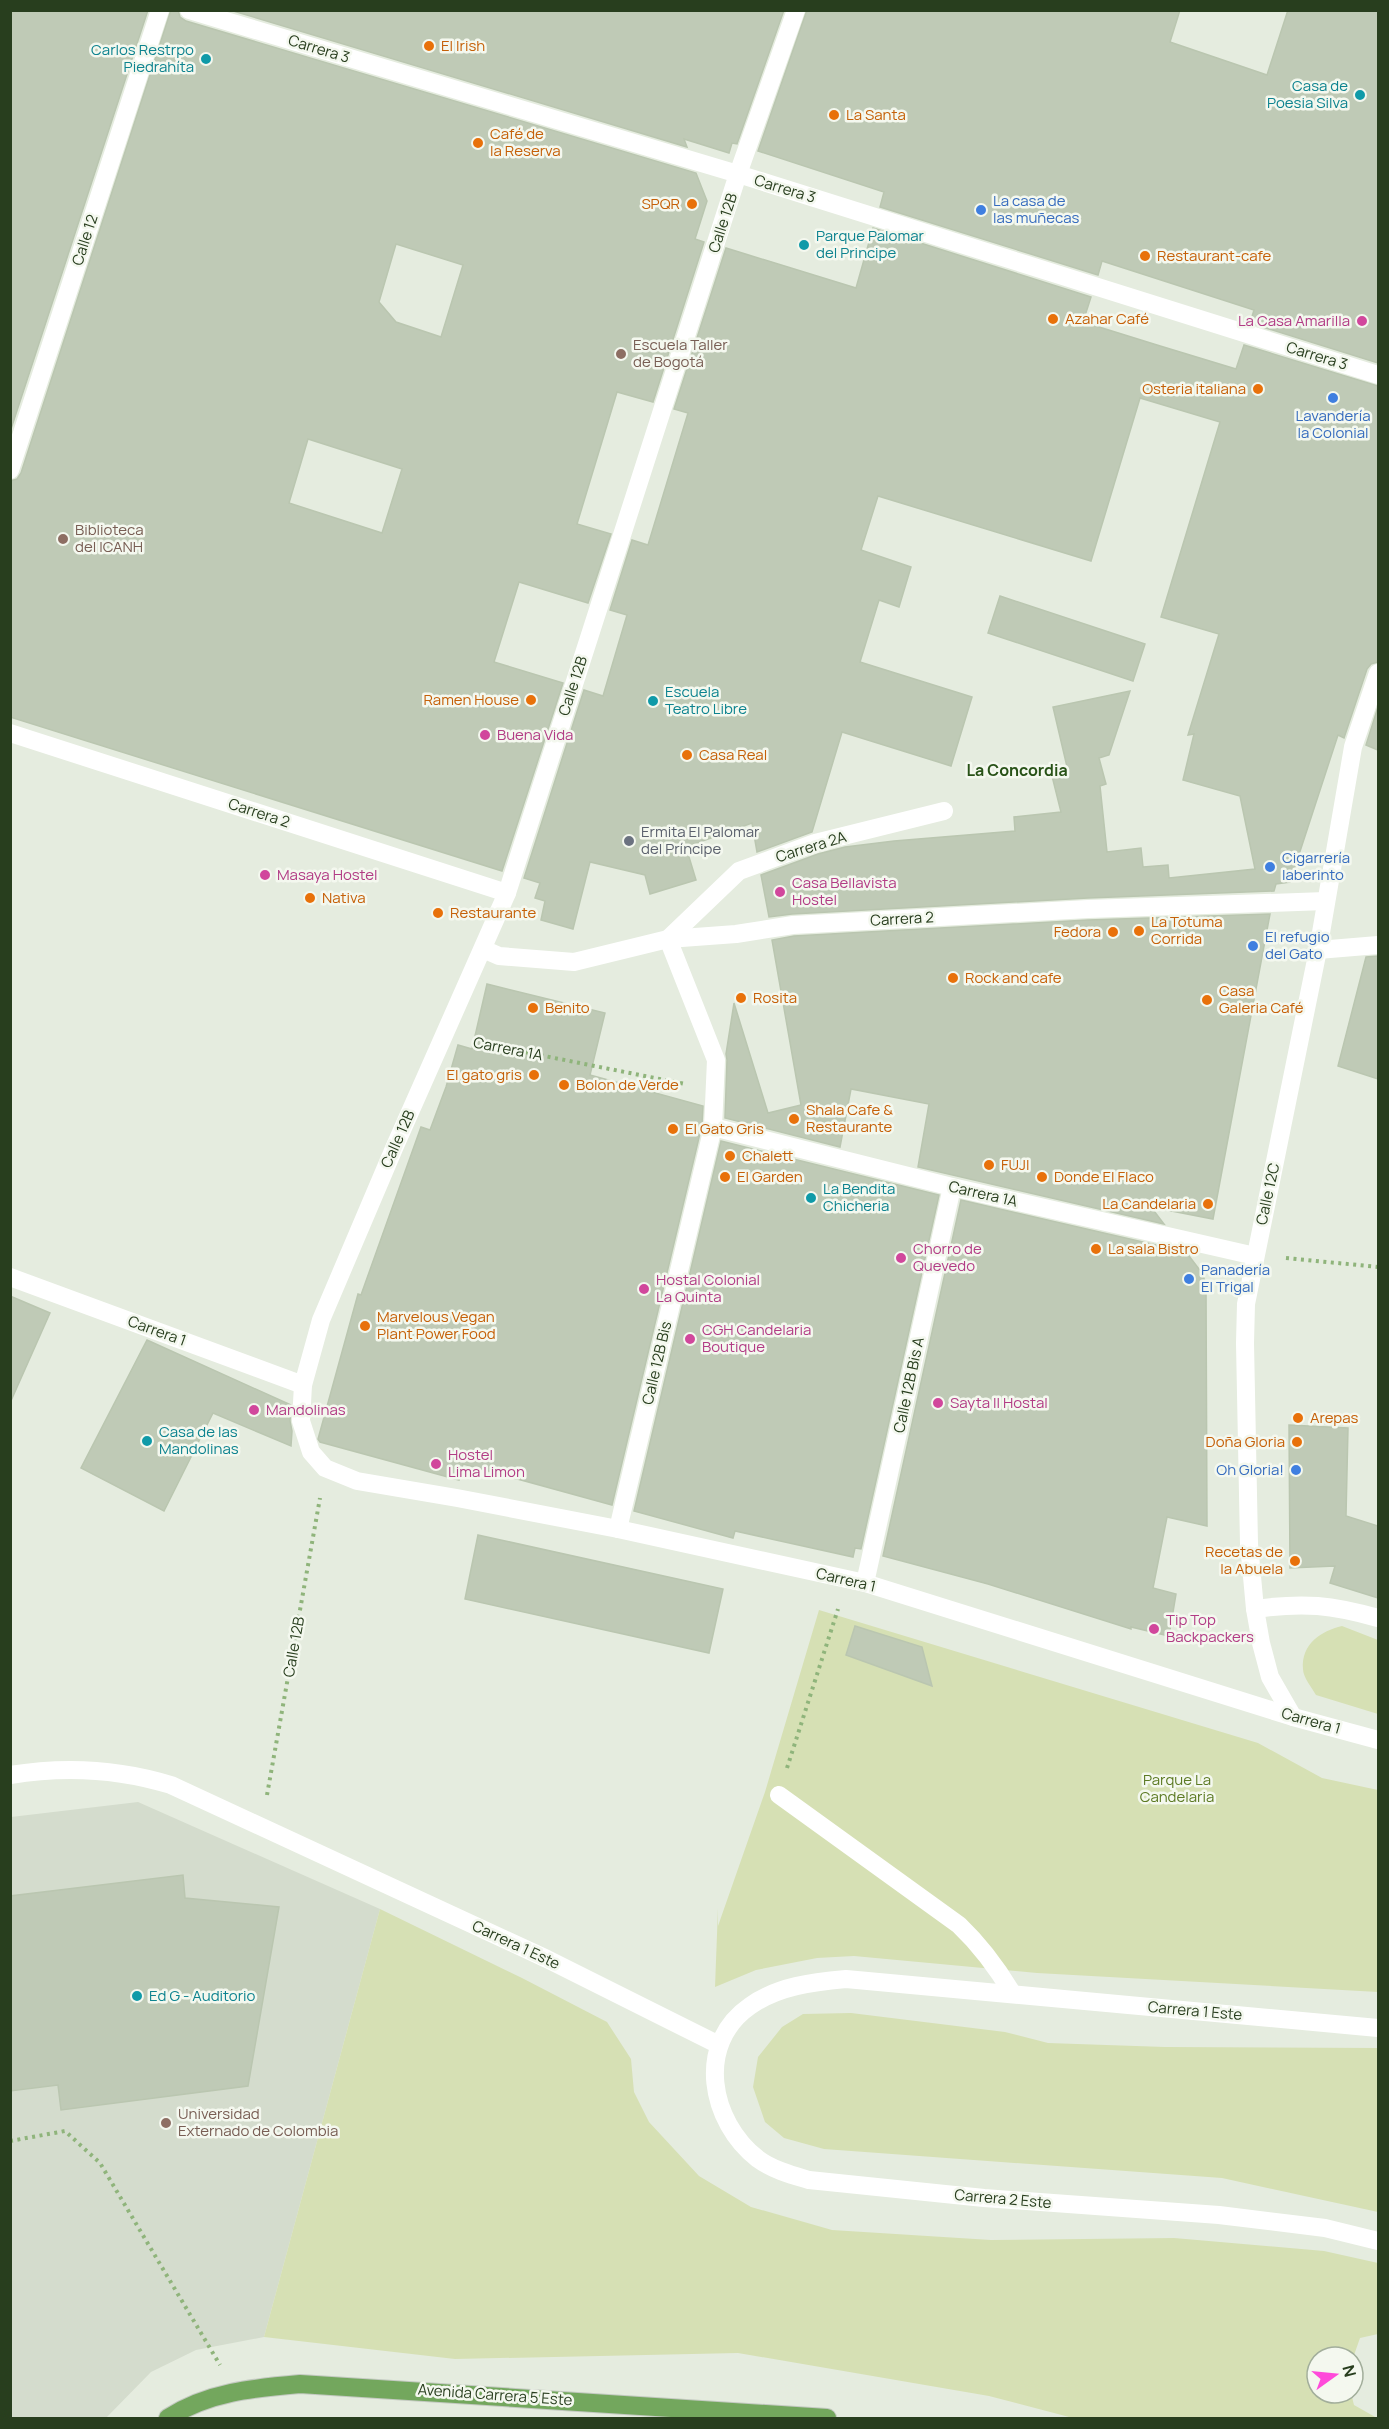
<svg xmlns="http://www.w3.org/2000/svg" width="1389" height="2429" viewBox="0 0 1389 2429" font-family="Manrope,sans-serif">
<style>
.built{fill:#d4dccd}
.green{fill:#d6e0b4}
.building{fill:#bfcab6;stroke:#bac6b0;stroke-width:1.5;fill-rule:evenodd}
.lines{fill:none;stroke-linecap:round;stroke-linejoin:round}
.major-casing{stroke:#c3c9c0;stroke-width:20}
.path{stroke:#8fb47b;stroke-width:4;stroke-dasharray:3 4.5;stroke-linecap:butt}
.minor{stroke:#fff;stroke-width:18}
.major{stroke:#73a75d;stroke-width:18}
.food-dot{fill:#e8710a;stroke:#f4f8ef;stroke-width:2}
.culture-dot{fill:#0f9aa8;stroke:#f4f8ef;stroke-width:2}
.shop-dot{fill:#3f7fe0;stroke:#f4f8ef;stroke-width:2}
.hotel-dot{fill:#d1479c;stroke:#f4f8ef;stroke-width:2}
.education-dot{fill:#8d6e63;stroke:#f4f8ef;stroke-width:2}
.worship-dot{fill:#6b7280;stroke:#f4f8ef;stroke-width:2}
.labels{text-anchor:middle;stroke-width:5;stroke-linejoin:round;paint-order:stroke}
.food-label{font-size:15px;fill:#c56008;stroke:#f4f8ef;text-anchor:start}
.street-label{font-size:15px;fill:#283e1e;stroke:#f4f8ef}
.culture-label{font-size:15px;fill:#0d838f;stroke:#f4f8ef;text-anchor:start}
.shop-label{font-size:15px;fill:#366cbe;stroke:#f4f8ef;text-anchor:start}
.hotel-label{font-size:15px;fill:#b23c85;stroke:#f4f8ef;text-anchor:start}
.education-label{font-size:15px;fill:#785e54;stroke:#f4f8ef;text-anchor:start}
.worship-label{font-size:15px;fill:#5b616d;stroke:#f4f8ef;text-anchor:start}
.park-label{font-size:15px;fill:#5c7a23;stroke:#f4f8ef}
.neighbourhood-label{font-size:16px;font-weight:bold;fill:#285217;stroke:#f4f8ef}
</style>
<rect width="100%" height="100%" fill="#e5ecdf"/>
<!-- built -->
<polygon class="built" points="138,1802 380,1909 264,2337 196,2350 151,2372 106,2418 11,2418 11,1817"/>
<!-- green -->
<g class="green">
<polygon points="819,1610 1258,1743 1322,1778 1378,1790 1378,1992 1037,1973 854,1956 817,1958 756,1970 715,1987 718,1908 718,1926 765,1792"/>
<path d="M1342 1626 1378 1640V1714L1316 1695C1312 1688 1303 1677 1303 1669 1301 1644 1321 1631 1342 1626Z"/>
<polygon points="380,1909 522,1978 607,2022 631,2059 634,2092 649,2122 699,2176 751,2207 832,2230 991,2240 1174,2238 1324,2251 1378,2263 1378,2334 1360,2338 1353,2358 1317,2357 1317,2393 1351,2393 1354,2405 1377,2418 1073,2418 989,2396 738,2353 455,2359 264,2337"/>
<polygon points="851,2013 1005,2032 1048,2043 1165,2047 1378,2048 1378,2212 1222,2178 824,2149 784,2138 765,2122 753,2087 758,2057 782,2027 803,2014"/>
</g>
<!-- building -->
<g class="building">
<polygon points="10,10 148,10 10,432"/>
<path d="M171 10H178L180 17 186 21 696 173 707 201 695 239 704 242 653 402 617 392 577 524 611 534 588 603 519 582 494 662 563 683 502 871 10 717V481L17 479 21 473ZM396 244 463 265 441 337 396 322 379 302ZM308 439 402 469 382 533 289 503Z"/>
<polygon points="230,10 784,10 737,144 732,143 729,153 684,139 687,147"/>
<polygon points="807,10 1180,10 1170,42 1267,75 1288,10 1378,10 1378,363 1250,323 1254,310 1102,261 1098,275 880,207 884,192 758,151"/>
<polygon points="873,228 1091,297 1083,322 1157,345 1236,369 1244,345 1378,386 1378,662 1371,664 1367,669 1344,738 1338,735 1290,882 1276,884 1274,891 1088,898 792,914 769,917 761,875 818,854 845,847 894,841 1015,831 1014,817 1061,812 1052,776 1068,771 1053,707 1130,691 1109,755 1099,758 1106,784 1100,786 1107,852 1141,848 1143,867 1168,865 1169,878 1255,869 1240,796 1183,780 1194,734 1188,735 1219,634 1161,617 1220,422 1140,398 1091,561 878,496 861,550 911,567 899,607 879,600 860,662 972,697 951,766 842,732 812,832 757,852 752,823 686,847 696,880 650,894 645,875 590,862 573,929 541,920 545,901 535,898 540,883 524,878 584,690 603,696 627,615 610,610 632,540 648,545 688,413 674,409 726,248 856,288"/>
<polygon points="1000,596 1145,644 1133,681 988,633"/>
<polygon points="1378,707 1378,750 1366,745"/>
<polygon points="1270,914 1213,1219 1151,1207 1164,1224 918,1167 929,1104 851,1089 840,1147 725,1118 727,1060 726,1054 734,1003 768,1113 801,1105 772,940 794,936 1088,920"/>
<polygon points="1378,956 1378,1079 1338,1066 1366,957"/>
<polygon points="487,984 605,1013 590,1075 703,1106 702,1125 612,1505 463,1464 459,1480 320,1442 318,1439 358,1294 361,1295 421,1127 430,1130 446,1087 458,1045 472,1049"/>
<polygon points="721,1141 939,1195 861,1549 855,1548 853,1557 735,1531 733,1538 634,1511"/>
<polygon points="961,1200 1186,1252 1202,1273 1206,1284 1207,1526 1167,1517 1153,1588 1176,1594 1169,1636 1131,1627 1131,1629 988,1584 883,1556"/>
<polygon points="10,1296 50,1313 10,1403"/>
<polygon points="147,1340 291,1405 290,1421 292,1431 291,1446 213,1413 164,1511 81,1468"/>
<polygon points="1289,1425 1348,1428 1346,1516 1378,1526 1378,1598 1330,1583 1335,1566 1290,1568"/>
<polygon points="478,1535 723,1589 709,1653 465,1599"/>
<polygon points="855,1626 922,1647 932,1686 846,1655"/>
<polygon points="183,1875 185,1898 279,1907 248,2086 61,2110 58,2085 10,2091 10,1896"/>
</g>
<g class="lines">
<defs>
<path id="major" d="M168 2418C208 2392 254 2388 300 2384L827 2418"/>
</defs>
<!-- major casing -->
<use href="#major" class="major-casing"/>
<!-- path -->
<g class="path">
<polyline points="474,1042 685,1084"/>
<polyline points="1286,1258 1378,1267"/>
<polyline points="787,1768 838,1609"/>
<polyline points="267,1795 320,1498"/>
<polyline points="10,2141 65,2131 100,2163 220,2365"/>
</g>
<!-- minor -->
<g class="minor">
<polyline points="189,10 738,174 1378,375"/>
<polyline points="796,10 738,174 507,893 395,1146 321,1320 303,1385 301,1421 311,1452 325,1468 357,1481 457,1498 618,1529 865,1583 1293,1717 1378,1740"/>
<polyline points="10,470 160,10"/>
<polyline points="10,733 507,893"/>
<polyline points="483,949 499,956 574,962 668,939 736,934 793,925 1088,909 1326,901"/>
<polyline points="1318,950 1378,945"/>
<polyline points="713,1127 952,1187 1255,1256"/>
<polyline points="10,1277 303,1385"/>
<polyline points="618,1529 713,1127 716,1060 668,939 739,871 815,843 944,811"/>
<polyline points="865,1583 952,1187"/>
<path d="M1255 1609C1304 1602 1332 1605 1378 1618"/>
<polyline points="1293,1717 1270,1677 1261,1643 1255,1609 1249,1544 1245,1343 1246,1304 1318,950 1353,747 1378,673"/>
<path d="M10 1775C64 1766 119 1769 171 1785L547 1959 719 2045"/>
<path d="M779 1795 959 1925C981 1946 996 1966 1012 1993"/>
<path d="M1378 2028 846 1979C813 1982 778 1986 750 2006 695 2044 710 2122 758 2159 773 2170 792 2175 809 2180L984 2198 1219 2215 1325 2228 1378 2241"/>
</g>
<!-- major -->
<use href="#major" class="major"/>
</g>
<!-- markers -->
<g class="food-dot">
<circle cx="429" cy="46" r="6"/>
<circle cx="834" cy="115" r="6"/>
<circle cx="478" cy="143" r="6"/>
<circle cx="692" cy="204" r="6"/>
<circle cx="1145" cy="256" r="6"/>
<circle cx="1053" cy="319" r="6"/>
<circle cx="1258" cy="389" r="6"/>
<circle cx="531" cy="700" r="6"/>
<circle cx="687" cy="755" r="6"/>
<circle cx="310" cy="898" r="6"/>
<circle cx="438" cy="913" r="6"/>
<circle cx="1139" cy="931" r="6"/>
<circle cx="1113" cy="932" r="6"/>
<circle cx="953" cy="978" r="6"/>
<circle cx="741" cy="998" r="6"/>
<circle cx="1207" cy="1000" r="6"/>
<circle cx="533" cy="1008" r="6"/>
<circle cx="534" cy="1075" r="6"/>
<circle cx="564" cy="1085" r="6"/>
<circle cx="794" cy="1119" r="6"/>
<circle cx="673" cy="1129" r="6"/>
<circle cx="730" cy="1156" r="6"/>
<circle cx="989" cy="1165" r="6"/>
<circle cx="725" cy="1177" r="6"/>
<circle cx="1042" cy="1177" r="6"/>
<circle cx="1208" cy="1204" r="6"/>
<circle cx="1096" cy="1249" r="6"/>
<circle cx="365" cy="1326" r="6"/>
<circle cx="1298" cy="1418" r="6"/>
<circle cx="1297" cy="1442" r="6"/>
<circle cx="1295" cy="1561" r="6"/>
</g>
<g class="culture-dot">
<circle cx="206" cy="59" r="6"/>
<circle cx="1360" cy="95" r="6"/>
<circle cx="804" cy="245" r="6"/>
<circle cx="653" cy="701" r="6"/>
<circle cx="811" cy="1198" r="6"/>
<circle cx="147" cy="1441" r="6"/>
<circle cx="137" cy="1996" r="6"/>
</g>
<g class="shop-dot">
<circle cx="981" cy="210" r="6"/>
<circle cx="1333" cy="398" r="6"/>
<circle cx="1270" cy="867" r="6"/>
<circle cx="1253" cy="946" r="6"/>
<circle cx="1189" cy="1279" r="6"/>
<circle cx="1296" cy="1470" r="6"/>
</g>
<g class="hotel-dot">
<circle cx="1362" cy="321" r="6"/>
<circle cx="485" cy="735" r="6"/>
<circle cx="265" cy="875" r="6"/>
<circle cx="780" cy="892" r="6"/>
<circle cx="901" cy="1258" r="6"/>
<circle cx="644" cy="1289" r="6"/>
<circle cx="690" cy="1339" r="6"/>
<circle cx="938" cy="1403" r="6"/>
<circle cx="254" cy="1410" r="6"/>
<circle cx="436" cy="1464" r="6"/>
<circle cx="1154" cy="1629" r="6"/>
</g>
<g class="education-dot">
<circle cx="621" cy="354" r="6"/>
<circle cx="63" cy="539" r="6"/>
<circle cx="166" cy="2123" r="6"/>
</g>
<circle class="worship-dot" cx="629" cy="841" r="6"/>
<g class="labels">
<!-- food labels -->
<g class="food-label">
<text x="441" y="51">El Irish</text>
<text x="846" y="120">La Santa</text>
<text x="490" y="139">Café de<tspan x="490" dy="17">la Reserva</tspan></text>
<text x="680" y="209" text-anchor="end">SPQR</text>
<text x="1157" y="261">Restaurant-cafe</text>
<text x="1065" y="324">Azahar Café</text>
<text x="1246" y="394" text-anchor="end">Osteria italiana</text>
<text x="519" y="705" text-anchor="end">Ramen House</text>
<text x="699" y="760">Casa Real</text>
<text x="322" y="903">Nativa</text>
<text x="450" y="918">Restaurante</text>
<text x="1151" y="927">La Totuma<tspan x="1151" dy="17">Corrida</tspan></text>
<text x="1101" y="937" text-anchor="end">Fedora</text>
<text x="965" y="983">Rock and cafe</text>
<text x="1219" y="996">Casa<tspan x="1219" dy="17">Galeria Café</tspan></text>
<text x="753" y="1003">Rosita</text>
<text x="545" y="1013">Benito</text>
<text x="522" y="1080" text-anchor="end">El gato gris</text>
<text x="576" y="1090">Bolon de Verde</text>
<text x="806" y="1115">Shala Cafe &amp;<tspan x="806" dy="17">Restaurante</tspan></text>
<text x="685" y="1134">El Gato Gris</text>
<text x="742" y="1161">Chalett</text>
<text x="1001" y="1170">FUJI</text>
<text x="737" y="1182">El Garden</text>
<text x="1054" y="1182">Donde El Flaco</text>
<text x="1196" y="1209" text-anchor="end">La Candelaria</text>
<text x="1108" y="1254">La sala Bistro</text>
<text x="377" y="1322">Marvelous Vegan<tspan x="377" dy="17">Plant Power Food</tspan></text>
<text x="1310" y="1423">Arepas</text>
<text x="1285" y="1447" text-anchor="end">Doña Gloria</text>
<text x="1283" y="1557" text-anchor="end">Recetas de<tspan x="1283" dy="17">la Abuela</tspan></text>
</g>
<!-- street labels -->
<g class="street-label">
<text transform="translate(319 49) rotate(17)" y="5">Carrera 3</text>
<text transform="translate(785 189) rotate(17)" y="5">Carrera 3</text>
<text transform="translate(723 223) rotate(-72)" y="5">Calle 12B</text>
<text transform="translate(85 240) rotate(-72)" y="5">Calle 12</text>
<text transform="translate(1317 356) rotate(17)" y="5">Carrera 3</text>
<text transform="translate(573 686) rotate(-72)" y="5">Calle 12B</text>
<text transform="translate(259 813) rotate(18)" y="5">Carrera 2</text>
<text transform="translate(811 847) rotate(-17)" y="5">Carrera 2A</text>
<text transform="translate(902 919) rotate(-3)" y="5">Carrera 2</text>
<text transform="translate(508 1049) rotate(11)" y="5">Carrera 1A</text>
<text transform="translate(398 1139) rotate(-66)" y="5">Calle 12B</text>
<text transform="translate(983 1194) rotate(13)" y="5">Carrera 1A</text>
<text transform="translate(1268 1194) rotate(-78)" y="5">Calle 12C</text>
<text transform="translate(157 1331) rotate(20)" y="5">Carrera 1</text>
<text transform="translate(657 1363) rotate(-77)" y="5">Calle 12B Bis</text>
<text transform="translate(909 1385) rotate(-78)" y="5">Calle 12B Bis A</text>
<text transform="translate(846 1580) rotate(13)" y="5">Carrera 1</text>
<text transform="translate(294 1647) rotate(-80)" y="5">Calle 12B</text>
<text transform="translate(1311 1721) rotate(16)" y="5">Carrera 1</text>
<text transform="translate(516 1945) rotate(25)" y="5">Carrera 1 Este</text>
<text transform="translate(1195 2011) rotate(5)" y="5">Carrera 1 Este</text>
<text transform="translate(1003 2199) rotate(5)" y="5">Carrera 2 Este</text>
<text transform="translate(495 2395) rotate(4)" y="5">Avenida Carrera 5 Este</text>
</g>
<!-- culture labels -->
<g class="culture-label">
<text x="194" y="55" text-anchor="end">Carlos Restrpo<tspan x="194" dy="17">Piedrahíta</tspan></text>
<text x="1348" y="91" text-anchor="end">Casa de<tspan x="1348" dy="17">Poesia Silva</tspan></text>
<text x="816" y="241">Parque Palomar<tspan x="816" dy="17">del Principe</tspan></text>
<text x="665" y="697">Escuela<tspan x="665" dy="17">Teatro Libre</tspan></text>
<text x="823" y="1194">La Bendita<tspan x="823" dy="17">Chicheria</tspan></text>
<text x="159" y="1437">Casa de las<tspan x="159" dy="17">Mandolinas</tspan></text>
<text x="149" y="2001">Ed G - Auditorio</text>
</g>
<!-- shop labels -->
<g class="shop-label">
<text x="993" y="206">La casa de<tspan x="993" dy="17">las muñecas</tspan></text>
<text x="1333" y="421" text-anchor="middle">Lavandería<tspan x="1333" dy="17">la Colonial</tspan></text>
<text x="1282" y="863">Cigarrería<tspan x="1282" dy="17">laberinto</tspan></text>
<text x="1265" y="942">El refugio<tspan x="1265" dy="17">del Gato</tspan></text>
<text x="1201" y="1275">Panadería<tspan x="1201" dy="17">El Trigal</tspan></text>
<text x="1284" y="1475" text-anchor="end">Oh Gloria!</text>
</g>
<!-- hotel labels -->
<g class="hotel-label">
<text x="1350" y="326" text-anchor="end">La Casa Amarilla</text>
<text x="497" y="740">Buena Vida</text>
<text x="277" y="880">Masaya Hostel</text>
<text x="792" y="888">Casa Bellavista<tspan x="792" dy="17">Hostel</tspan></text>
<text x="913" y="1254">Chorro de<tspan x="913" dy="17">Quevedo</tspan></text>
<text x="656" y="1285">Hostal Colonial<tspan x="656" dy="17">La Quinta</tspan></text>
<text x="702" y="1335">CGH Candelaria<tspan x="702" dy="17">Boutique</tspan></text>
<text x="950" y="1408">Sayta II Hostal</text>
<text x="266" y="1415">Mandolinas</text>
<text x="448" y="1460">Hostel<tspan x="448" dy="17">Lima Limon</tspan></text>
<text x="1166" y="1625">Tip Top<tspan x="1166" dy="17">Backpackers</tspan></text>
</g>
<!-- education labels -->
<g class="education-label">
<text x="633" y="350">Escuela Taller<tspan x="633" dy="17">de Bogotá</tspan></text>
<text x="75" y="535">Biblioteca<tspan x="75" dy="17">del ICANH</tspan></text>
<text x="178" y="2119">Universidad<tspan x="178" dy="17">Externado de Colombia</tspan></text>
</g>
<!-- worship labels -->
<g class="worship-label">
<text x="641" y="837">Ermita El Palomar<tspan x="641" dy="17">del Príncipe</tspan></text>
</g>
<!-- park labels -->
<g class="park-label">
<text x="1177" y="1785">Parque La<tspan x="1177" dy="17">Candelaria</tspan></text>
</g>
<!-- neighbourhood labels -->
<g class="neighbourhood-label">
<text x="1017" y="776">La Concordia</text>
</g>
</g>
<!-- border -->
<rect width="1389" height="2429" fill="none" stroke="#283e1e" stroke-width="24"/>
<!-- north arrow -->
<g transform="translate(1335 2375) rotate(75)"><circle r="28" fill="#f4f8ef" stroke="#a2ae9b" stroke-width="1.5"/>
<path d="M0-4.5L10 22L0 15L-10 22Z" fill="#ff4ada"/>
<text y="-9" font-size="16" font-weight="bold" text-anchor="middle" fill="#283e1e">N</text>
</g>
</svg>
